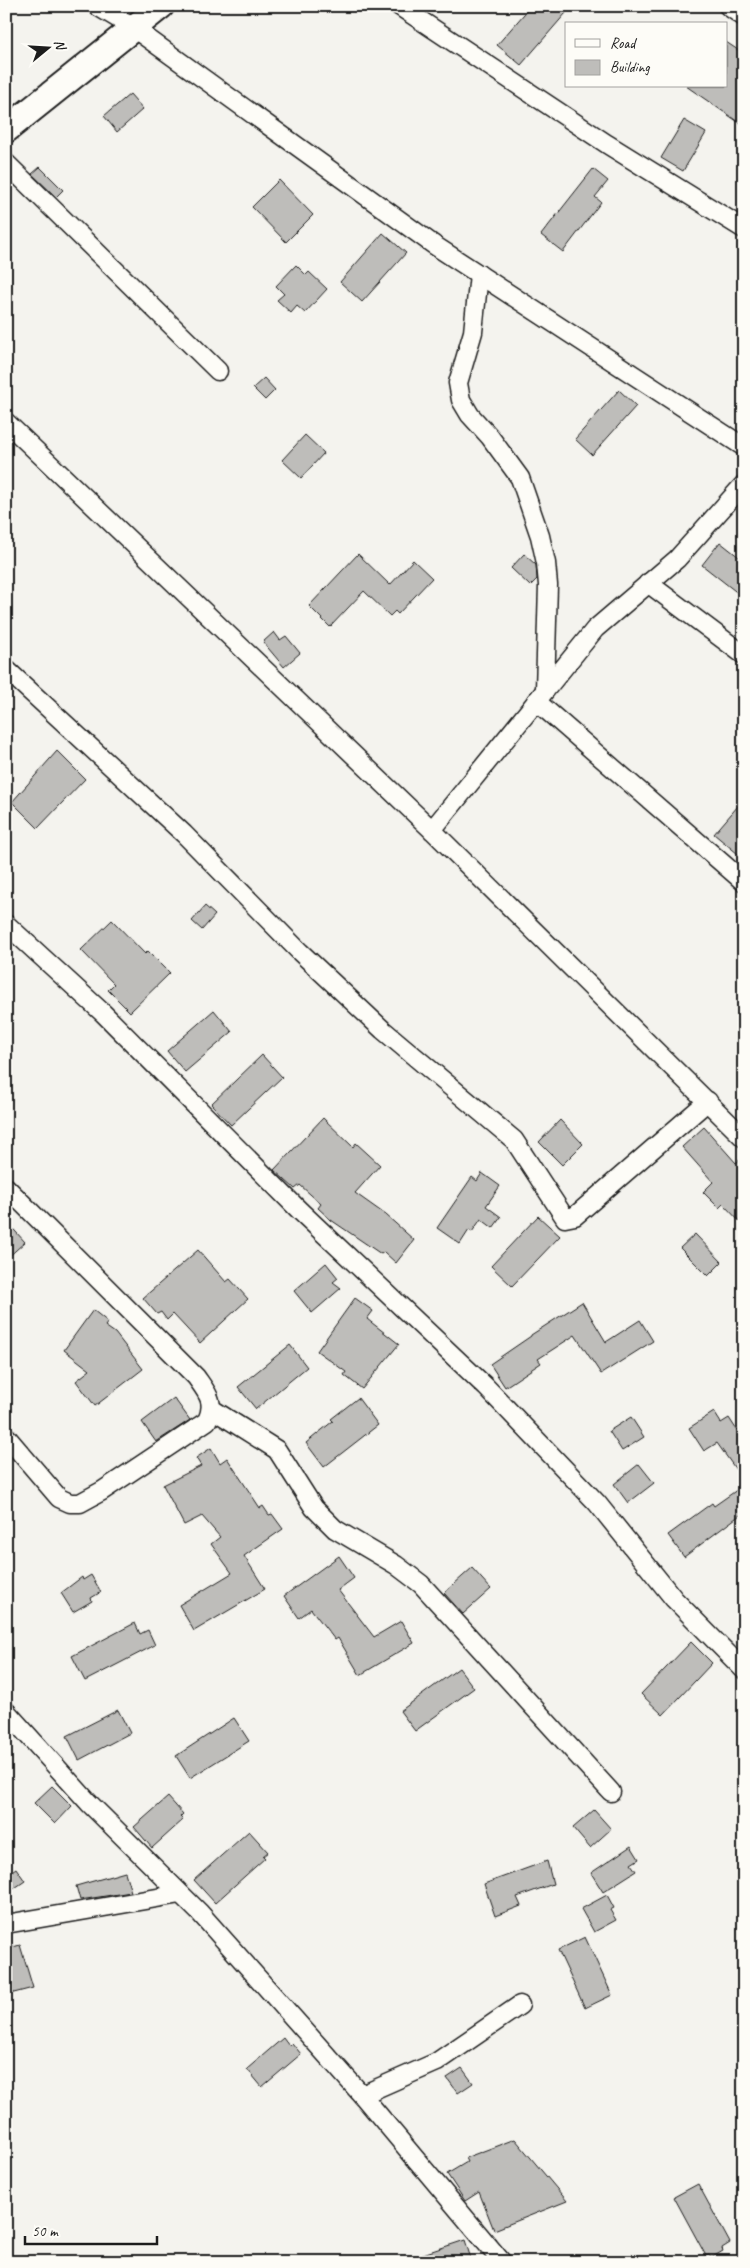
<svg xmlns="http://www.w3.org/2000/svg" width="750" height="2268" viewBox="0 0 750 2268" font-family="Caveat,sans-serif">
<style>
.building{fill:#bebdba;stroke:#1c1c1c}
.lines{fill:none;stroke-linecap:round;stroke-linejoin:round}
.street-casing{stroke:#1c1c1c;stroke-width:21}
.secondary-casing{stroke:#1c1c1c;stroke-width:29}
.street{stroke:#fdfcf7;stroke-width:18}
.secondary{stroke:#fdfcf7;stroke-width:25}
</style>
<rect width="100%" height="100%" fill="#f4f3ee"/>
<filter id="ink" filterUnits="userSpaceOnUse"><feTurbulence type="fractalNoise" baseFrequency=".02" numOctaves="2"/><feDisplacementMap in="SourceGraphic" scale="10" xChannelSelector="R" yChannelSelector="G"/><feConvolveMatrix kernelMatrix="1 2 1 2 8 2 1 2 1" color-interpolation-filters="sRGB"/></filter>
<g filter="url(#ink)">
<!-- building -->
<g class="building">
<polygon points="531,6 572,6 521,65 497,45"/>
<polygon points="726,42 744,54 744,126 686,86 726,86"/>
<polygon points="130,94 143,109 117,132 104,116"/>
<polygon points="684,120 706,133 683,171 661,158"/>
<polygon points="40,167 63,190 56,197 32,174"/>
<polygon points="593,169 608,181 595,197 601,202 563,252 541,235"/>
<polygon points="279,180 313,215 286,242 252,207"/>
<polygon points="383,233 406,253 362,302 340,282"/>
<polygon points="296,265 306,275 309,272 327,289 305,313 297,306 291,313 277,300 284,294 276,286"/>
<polygon points="264,378 275,390 265,400 253,388"/>
<polygon points="619,390 636,406 592,455 575,439"/>
<polygon points="305,435 324,453 301,478 282,460"/>
<polygon points="720,542 744,561 744,598 702,565"/>
<polygon points="358,554 390,585 413,560 432,578 398,614 395,611 390,616 364,591 330,627 309,606"/>
<polygon points="524,554 536,565 537,579 530,586 511,568"/>
<polygon points="274,632 280,640 286,636 300,653 284,667 263,642"/>
<polygon points="57,751 85,779 38,828 12,802"/>
<polygon points="744,799 744,859 714,834"/>
<polygon points="205,906 215,915 202,930 192,921"/>
<polygon points="112,920 145,954 148,951 170,973 130,1012 108,990 114,984 81,950"/>
<polygon points="214,1010 232,1032 185,1072 167,1051"/>
<polygon points="262,1055 282,1077 231,1125 211,1104"/>
<polygon points="323,1118 353,1147 356,1143 380,1165 355,1193 386,1215 414,1240 396,1263 384,1252 381,1254 331,1220 318,1208 321,1204 300,1185 295,1189 274,1170"/>
<polygon points="560,1120 583,1144 562,1165 539,1142"/>
<polygon points="704,1127 736,1163 744,1156 744,1226 723,1204 719,1208 703,1192 713,1182 682,1147"/>
<polygon points="482,1173 500,1186 486,1206 501,1217 493,1228 481,1219 472,1232 469,1230 460,1244 437,1228 472,1177 477,1181"/>
<polygon points="538,1216 560,1236 512,1286 491,1266"/>
<polygon points="6,1221 25,1242 6,1259"/>
<polygon points="695,1234 722,1262 708,1276 680,1248"/>
<polygon points="198,1250 226,1282 230,1279 248,1299 200,1343 173,1314 167,1320 161,1312 157,1314 143,1298"/>
<polygon points="326,1263 338,1278 333,1282 341,1288 312,1313 294,1291"/>
<polygon points="355,1298 373,1311 367,1319 399,1344 362,1389 344,1375 346,1372 317,1351"/>
<polygon points="582,1302 606,1342 640,1320 653,1341 601,1374 575,1335 538,1359 541,1363 505,1387 490,1364 531,1336 531,1335"/>
<polygon points="93,1310 108,1322 105,1326 115,1333 143,1369 95,1406 76,1381 90,1370 64,1350"/>
<polygon points="290,1345 307,1367 256,1409 238,1387"/>
<polygon points="174,1398 190,1420 156,1442 142,1422"/>
<polygon points="358,1398 378,1425 324,1467 306,1443 333,1421 331,1419"/>
<polygon points="714,1412 721,1423 729,1418 744,1441 744,1481 717,1443 704,1451 689,1428"/>
<polygon points="631,1417 644,1437 622,1451 609,1431"/>
<polygon points="211,1448 220,1463 227,1458 260,1508 263,1506 269,1515 272,1514 283,1529 244,1556 265,1589 194,1631 179,1605 232,1573 211,1544 220,1537 202,1516 184,1525 163,1485 201,1466 196,1458"/>
<polygon points="639,1464 654,1483 628,1503 614,1484"/>
<polygon points="744,1485 744,1512 684,1557 668,1535 712,1503 714,1506"/>
<polygon points="339,1556 354,1578 338,1590 374,1637 401,1621 414,1643 360,1675 338,1638 335,1640 311,1609 299,1618 284,1596"/>
<polygon points="472,1568 491,1589 463,1614 444,1593"/>
<polygon points="91,1575 101,1592 91,1598 92,1601 73,1612 61,1593 82,1577 83,1580"/>
<polygon points="135,1623 140,1634 148,1630 155,1645 85,1681 72,1656"/>
<polygon points="691,1642 712,1663 663,1715 641,1694"/>
<polygon points="459,1668 474,1688 415,1731 400,1711"/>
<polygon points="118,1710 130,1733 79,1760 67,1736"/>
<polygon points="234,1718 249,1741 190,1778 176,1756"/>
<polygon points="52,1786 72,1806 55,1824 34,1803"/>
<polygon points="168,1797 183,1814 180,1817 183,1820 152,1848 134,1827"/>
<polygon points="594,1810 611,1829 590,1848 573,1828"/>
<polygon points="249,1831 268,1852 263,1856 265,1858 215,1903 194,1880"/>
<polygon points="631,1846 639,1859 631,1864 636,1871 603,1892 591,1873"/>
<polygon points="547,1861 553,1884 517,1897 521,1906 495,1916 484,1884"/>
<polygon points="16,1868 25,1881 6,1894 6,1875"/>
<polygon points="125,1872 131,1892 80,1900 76,1886"/>
<polygon points="607,1895 614,1908 610,1910 616,1920 594,1932 581,1909"/>
<polygon points="585,1937 612,1995 585,2008 558,1950"/>
<polygon points="20,1945 33,1988 6,1995 6,1949"/>
<polygon points="283,2038 289,2046 292,2043 301,2054 262,2087 247,2069"/>
<polygon points="462,2068 473,2083 458,2093 447,2078"/>
<polygon points="515,2139 567,2201 494,2230 479,2192 465,2201 447,2174 467,2162 465,2158"/>
<polygon points="698,2184 730,2243 722,2248 723,2251 711,2258 709,2255 706,2256 674,2197"/>
<polygon points="465,2240 472,2262 408,2262 408,2259"/>
</g>
<g class="lines">
<defs>
<g id="street">
<polyline points="97,6 132,27 434,245 744,447"/>
<polyline points="399,6 607,144 744,229"/>
<polyline points="728,6 744,17"/>
<polyline points="6,163 218,371"/>
<polyline points="479,274 473,332 458,383 461,400 470,415 490,437 520,478 540,536 546,563 548,585 545,690"/>
<polyline points="6,422 432,830 744,1138"/>
<polyline points="648,583 744,655"/>
<polyline points="6,669 184,834 300,952 383,1030 514,1140 565,1218 575,1216 708,1101"/>
<polyline points="536,701 744,882"/>
<polyline points="432,830 595,629 677,559 744,484"/>
<polyline points="6,924 103,1013 300,1211 486,1387 597,1503 674,1599 744,1670"/>
<path d="M6 1187 196 1377C207 1393 216 1401 207 1421L102 1491 80 1503H70L59 1498 6 1436"/>
<polyline points="212,1409 277,1450 314,1508 335,1529 396,1565 421,1584 611,1792"/>
<polyline points="6,1711 89,1803 200,1913 362,2095 502,2262"/>
<polyline points="6,1924 180,1894"/>
<polyline points="362,2095 437,2062 520,2005"/>
</g>
<polyline id="secondary" points="6,130 161,6"/>
</defs>
<!-- street casing -->
<use href="#street" class="street-casing"/>
<!-- secondary casing -->
<use href="#secondary" class="secondary-casing"/>
<!-- street -->
<use href="#street" class="street"/>
<!-- secondary -->
<use href="#secondary" class="secondary"/>
</g>
</g>
<!-- margin -->
<rect width="750" height="2268" fill="none" stroke="#fdfcf7" stroke-width="25"/>
<rect x="12" y="12" width="725" height="2243" fill="none" stroke="#1c1c1c" stroke-width="2" filter="url(#ink)"/>
<!-- legend -->
<rect x="565" y="22" width="162" height="65" fill="#fdfcf7" stroke="#a3a29f"/>
<rect x="575" y="39" width="25" height="8" fill="#fdfcf7" stroke="#a3a29f"/>
<text x="610" y="48" font-size="15" fill="#1c1c1c">Road</text>
<rect x="575" y="60" width="25" height="15" fill="#bebdba" stroke="#a3a29f"/>
<text x="610" y="72" font-size="15" fill="#1c1c1c">Building</text>
<!-- north arrow -->
<g transform="translate(48 48) rotate(72)" stroke="#fdfcf7" stroke-width="4" paint-order="stroke">
<path d="M0-4L9 19L0 12L-9 19Z" fill="#1c1c1c"/>
<text y="-8" font-size="14" font-weight="bold" text-anchor="middle" fill="#1c1c1c">N</text>
</g>
<!-- scale -->
<path d="M25 2236v8h132v-8" fill="none" stroke="#1c1c1c" stroke-width="2.5"/>
<text x="32" y="2236" font-size="15" fill="#1c1c1c" stroke="#fdfcf7" stroke-width="4" paint-order="stroke">50 m</text>
</svg>
